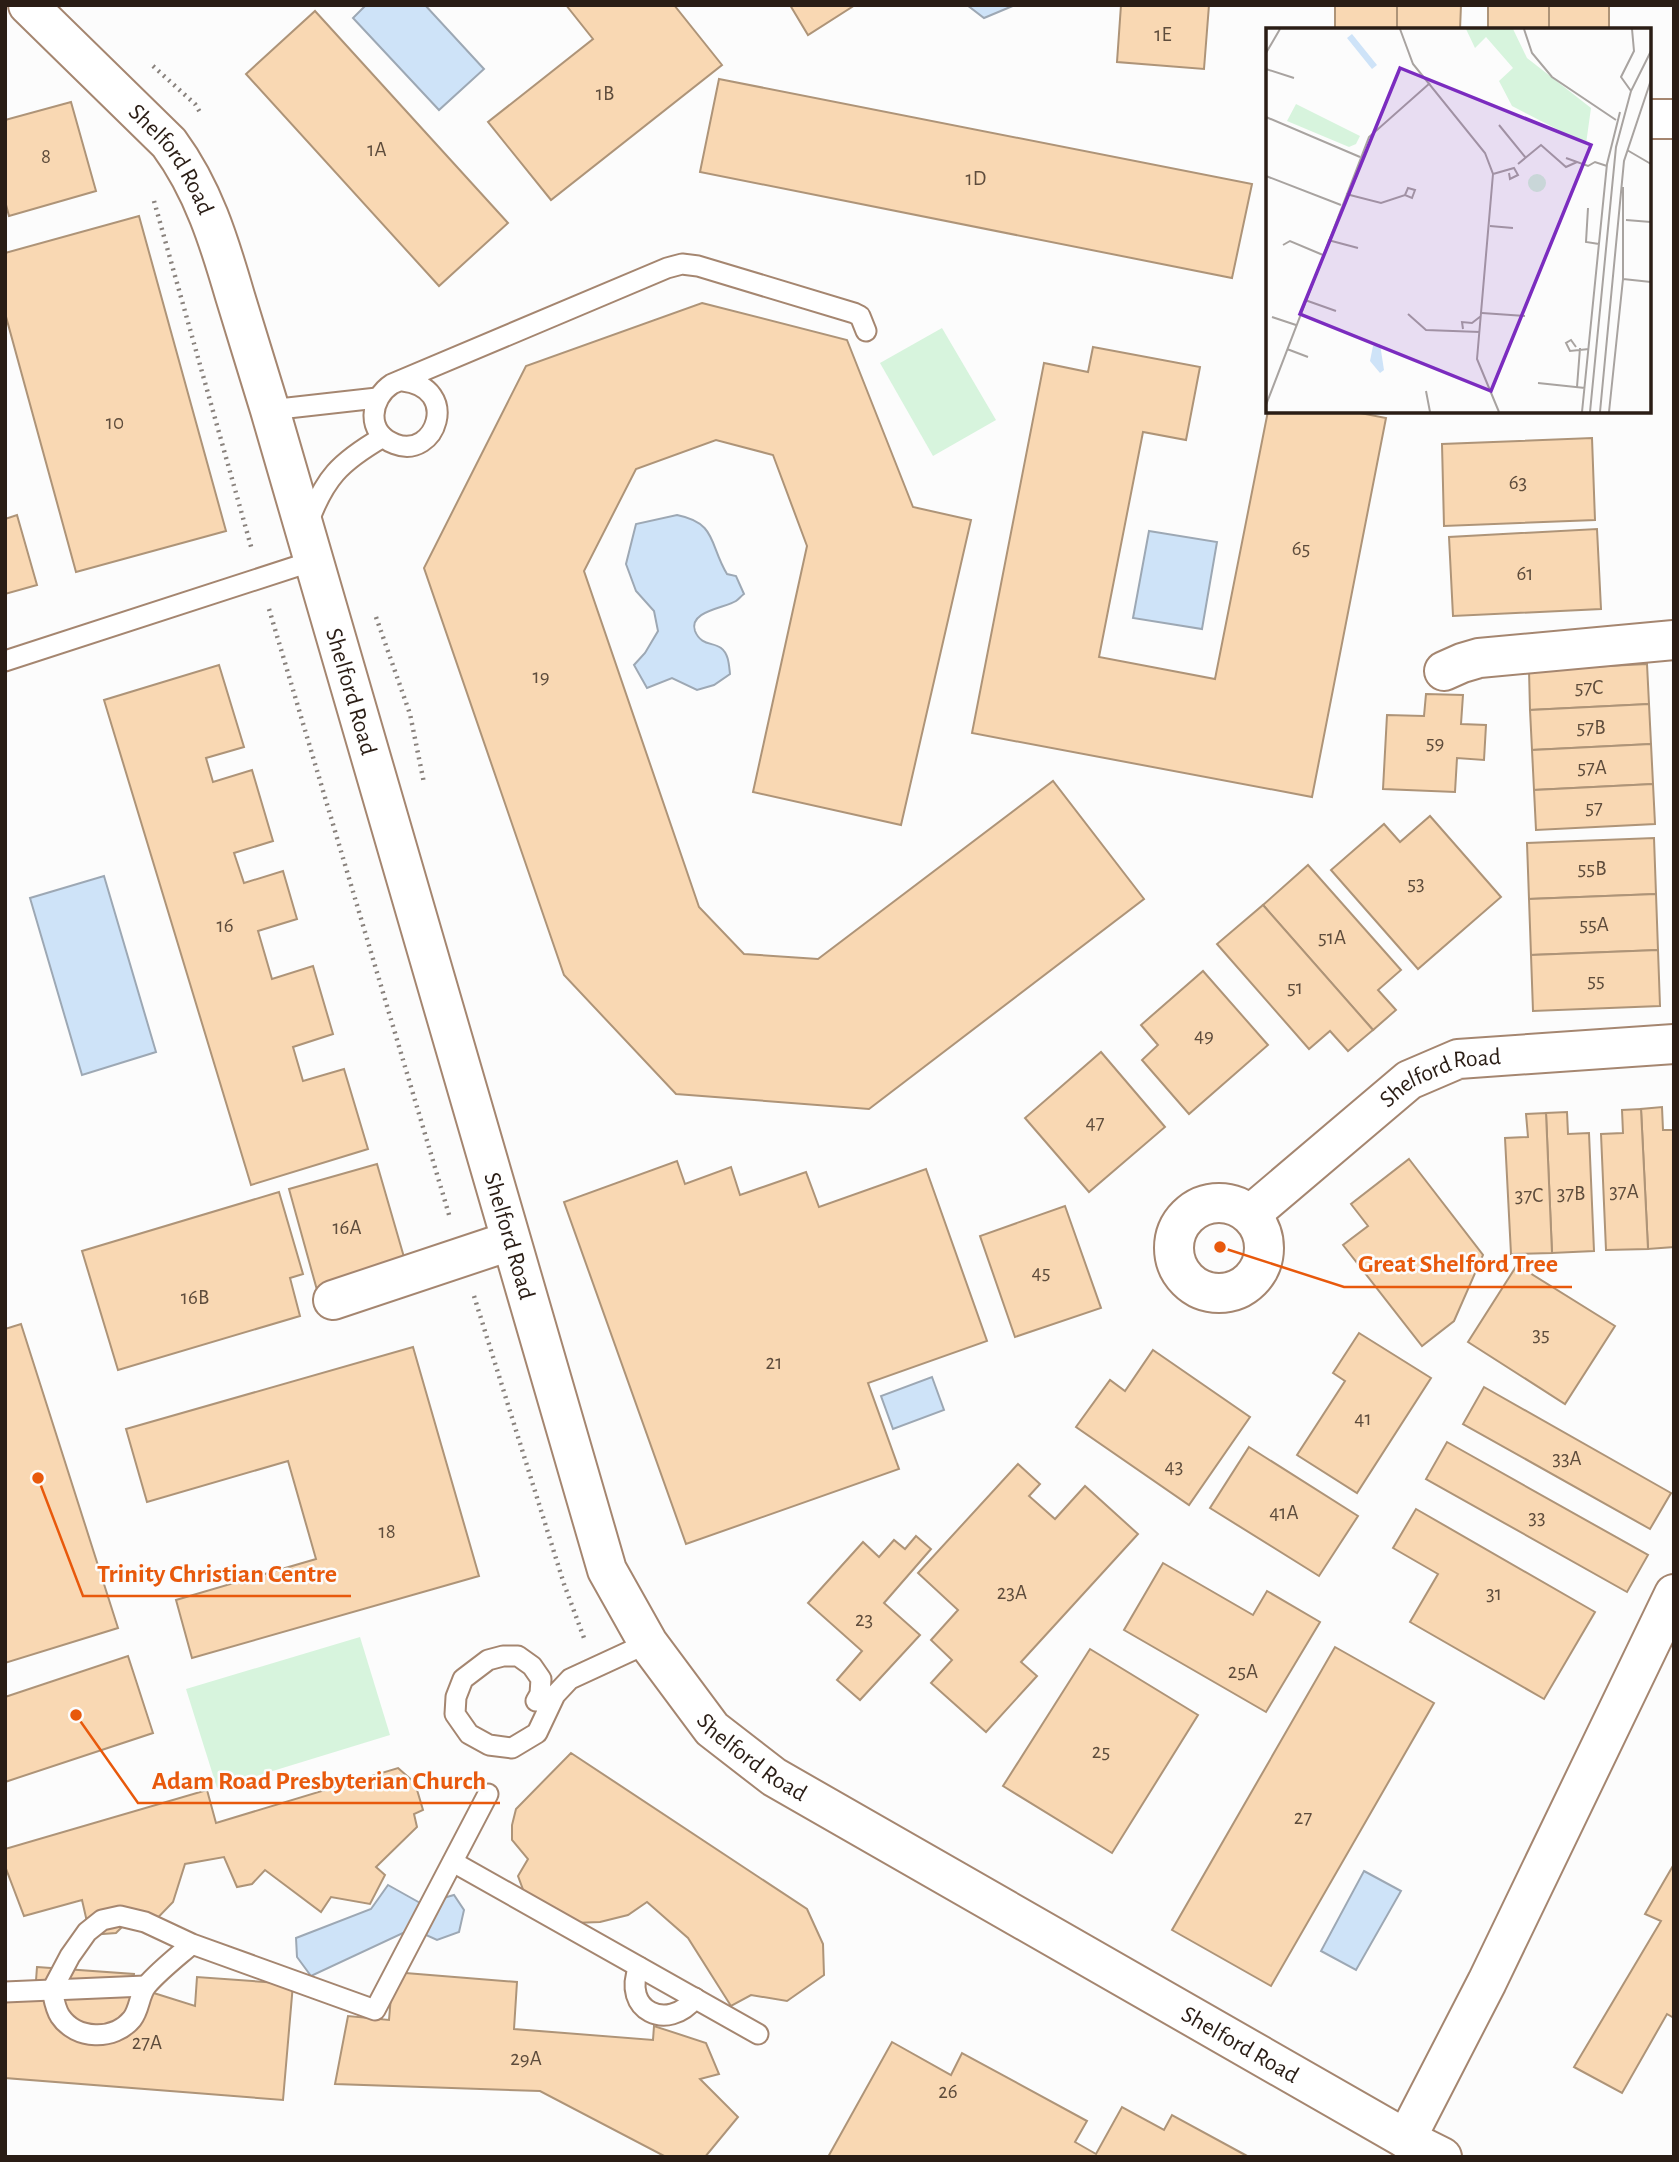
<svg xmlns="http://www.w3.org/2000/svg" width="1679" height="2162" viewBox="0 0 1679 2162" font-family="'Alegreya Sans',sans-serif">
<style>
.green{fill:#d7f4dd}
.water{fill:#cee3f8;stroke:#9da8b4;stroke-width:2}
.building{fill:#f9d8b3;stroke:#ae9478;stroke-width:2}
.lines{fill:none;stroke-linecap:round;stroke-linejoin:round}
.lane-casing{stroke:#a58670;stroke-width:23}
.street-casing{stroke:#a58670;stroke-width:42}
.path{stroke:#89827d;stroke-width:4.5;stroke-dasharray:2 5;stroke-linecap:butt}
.lane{stroke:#fff;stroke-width:19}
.street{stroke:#fff;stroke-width:38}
.labels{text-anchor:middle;stroke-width:5;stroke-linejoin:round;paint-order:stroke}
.number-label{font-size:21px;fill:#5e4c3c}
.street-label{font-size:24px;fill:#2a1d15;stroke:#fcfcfc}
.inset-road{fill:none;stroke:#a8a3a0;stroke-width:2}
.view{fill:#7b2cbf;fill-opacity:0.15;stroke:#7b2cbf;stroke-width:3.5}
.inset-edge{fill:none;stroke:#2a1d15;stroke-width:3.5}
.leader{fill:none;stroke:#e8590c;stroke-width:2.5}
.callout-dot{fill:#e8590c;stroke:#fcfcfc;stroke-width:2.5}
.callout-label{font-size:26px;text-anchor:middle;font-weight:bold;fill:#e8590c;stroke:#fcfcfc;stroke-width:5;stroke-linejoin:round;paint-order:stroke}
</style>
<rect width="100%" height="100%" fill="#fcfcfc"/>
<!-- green -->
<g class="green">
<polygon points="942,328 996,420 933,456 880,363"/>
<polygon points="360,1637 390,1735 217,1788 186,1689"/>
</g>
<!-- water -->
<g class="water">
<polygon points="366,5 425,5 484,69 439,110 353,18"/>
<polygon points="967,5 1015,5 984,18"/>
<path d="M677 515C717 523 709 544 727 574L736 576 744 594C741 596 739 599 736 601 725 608 688 611 695 631 701 646 713 642 721 648 729 654 729 666 730 674L714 685 697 690 672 678 647 688 634 665 645 653 658 631 654 611 636 591 626 564 636 524Z"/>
<polygon points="1149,531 1217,542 1202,629 1133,618"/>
<polygon points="104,876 156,1052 82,1075 30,898"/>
<polygon points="932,1377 944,1410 893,1429 881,1396"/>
<polygon points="1364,1871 1401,1891 1356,1970 1321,1951"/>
<polygon points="388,1885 422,1904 454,1895 464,1910 459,1932 437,1940 424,1934 405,1932 311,1976 297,1957 296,1938 371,1909"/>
</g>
<!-- building -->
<g class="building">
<polygon points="566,5 674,5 722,65 551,200 488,122 593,39"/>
<polygon points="790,5 855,5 808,35"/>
<polygon points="1121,5 1209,5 1204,69 1117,62"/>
<rect x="1335" y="5" width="62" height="25"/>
<polygon points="1397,5 1461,5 1460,30 1397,30"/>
<rect x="1488" y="5" width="61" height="25"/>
<rect x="1549" y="5" width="60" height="25"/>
<polygon points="315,11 508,223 439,286 246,74"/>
<polygon points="719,79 1252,184 1232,278 700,172"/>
<polygon points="71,102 96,191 9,216 5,201 5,120"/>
<polygon points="139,216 226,531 76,572 5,313 5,253"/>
<polygon points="702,303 847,340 913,507 971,520 901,825 753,792 807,546 773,455 716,440 636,469 584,571 699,907 744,954 818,959 1053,781 1144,899 869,1109 676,1094 564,975 424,568 526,366"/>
<polygon points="1093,347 1200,367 1186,440 1143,432 1099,657 1215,679 1268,411 1350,411 1386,418 1312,797 972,733 1044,363 1088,372"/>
<polygon points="1592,438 1595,520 1444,526 1442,444"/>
<polygon points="17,515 37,585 5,594 5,519"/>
<polygon points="1597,529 1601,609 1453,616 1449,537"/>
<polygon points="1647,664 1649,704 1530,710 1529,670"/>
<polygon points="219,665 244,747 206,758 213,782 252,770 273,841 234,853 244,883 283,871 297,919 258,931 272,979 313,966 333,1034 293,1047 303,1081 344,1069 368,1149 251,1185 104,700"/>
<polygon points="1426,694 1463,695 1461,724 1486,725 1484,760 1457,758 1455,792 1383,789 1387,715 1424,716"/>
<polygon points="1649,704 1651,744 1532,750 1530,710"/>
<polygon points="1651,744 1653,784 1534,790 1532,750"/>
<polygon points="1653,784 1655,824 1536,830 1534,790"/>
<polygon points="1430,816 1501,897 1418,969 1331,870 1384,824 1400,842"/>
<polygon points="1654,838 1656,894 1529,899 1527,843"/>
<polygon points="1308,865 1401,970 1378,990 1396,1010 1373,1030 1263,905"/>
<polygon points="1656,894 1658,950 1531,955 1529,899"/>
<polygon points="1263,905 1373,1030 1348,1051 1330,1031 1309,1049 1217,944"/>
<polygon points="1658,950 1660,1006 1533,1011 1531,955"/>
<polygon points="1203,971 1268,1045 1189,1114 1142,1060 1158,1045 1141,1025"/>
<polygon points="1101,1052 1165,1127 1089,1192 1025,1118"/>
<polygon points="1662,1107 1663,1130 1674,1130 1674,1247 1648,1249 1641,1109"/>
<polygon points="1641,1109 1648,1249 1606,1250 1601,1134 1623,1133 1622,1110"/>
<polygon points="1567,1112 1568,1134 1589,1133 1594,1251 1552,1253 1546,1113"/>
<polygon points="1546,1113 1552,1253 1511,1254 1505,1138 1528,1137 1526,1114"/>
<polygon points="1409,1159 1483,1255 1454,1321 1422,1346 1343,1245 1368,1226 1351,1204"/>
<polygon points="677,1161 685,1184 731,1167 740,1195 806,1172 819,1207 926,1169 987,1341 868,1383 899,1469 686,1544 564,1202"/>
<polygon points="377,1164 406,1264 317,1290 289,1189"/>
<polygon points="279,1192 303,1274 290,1278 300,1316 118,1370 82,1251"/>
<polygon points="1065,1206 1101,1308 1015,1337 980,1236"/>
<polygon points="1517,1265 1615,1326 1565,1404 1468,1342"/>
<polygon points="21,1324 118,1628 5,1663 5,1329"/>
<polygon points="1359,1333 1431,1378 1357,1493 1297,1455 1345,1381 1333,1373"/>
<polygon points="413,1347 479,1576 192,1658 176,1600 316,1559 288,1461 147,1502 126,1429"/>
<polygon points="1153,1350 1250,1417 1189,1505 1076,1427 1110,1380 1125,1391"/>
<polygon points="1484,1387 1671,1493 1650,1529 1463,1424"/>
<polygon points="1447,1442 1648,1555 1627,1592 1426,1479"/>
<polygon points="1249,1447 1358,1516 1319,1576 1210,1508"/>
<polygon points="1018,1464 1040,1484 1029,1496 1055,1519 1085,1486 1138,1534 1021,1662 1037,1676 986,1732 931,1683 952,1660 931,1640 958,1610 918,1573"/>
<polygon points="1416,1509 1595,1612 1544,1699 1410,1622 1438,1574 1393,1548"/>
<polygon points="916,1536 931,1549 884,1603 920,1635 860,1700 837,1680 862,1651 808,1603 863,1542 879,1557 894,1540 905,1549"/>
<polygon points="1163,1563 1253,1615 1267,1591 1320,1622 1266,1712 1124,1630"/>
<polygon points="1335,1647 1434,1703 1271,1986 1172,1930"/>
<polygon points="1090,1649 1198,1715 1112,1853 1003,1786"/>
<polygon points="128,1656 153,1733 5,1782 5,1697"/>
<polygon points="571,1753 807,1909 823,1944 824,1975 787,2001 751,1995 731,2006 688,1938 647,1902 628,1915 600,1922 547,1924 528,1903 518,1876 528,1859 512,1840 512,1825 516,1809"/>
<polygon points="398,1768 415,1783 423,1810 414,1814 417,1827 376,1867 385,1875 370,1904 331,1897 321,1912 265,1870 252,1884 237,1887 224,1857 185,1864 173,1902 144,1932 129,1920 116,1933 90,1935 82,1900 24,1916 5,1866 5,1849 207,1790 216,1823"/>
<polygon points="1674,1864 1674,2018 1667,2014 1622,2093 1574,2067 1661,1921 1645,1914"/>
<polygon points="37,1967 134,1974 132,2001 144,1990 195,2006 197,1977 293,1984 283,2100 5,2078 5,1991 35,1994"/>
<polygon points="393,1972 517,1982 514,2029 653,2040 654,2026 706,2043 719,2074 700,2079 738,2117 705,2157 666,2157 540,2091 335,2084 348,2016 389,2020"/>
<polygon points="892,2042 951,2075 962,2053 1087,2121 1075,2142 1096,2154 1122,2107 1164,2130 1172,2115 1249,2157 828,2157"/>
</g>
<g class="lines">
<defs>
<g id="lane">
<path d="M403 381C461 388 436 460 395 444 365 433 370 398 392 384L667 268 682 264 698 266 854 313 860 316 866 331"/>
<polyline points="270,410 377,398"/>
<path d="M307 526C324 478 340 462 383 437"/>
<polyline points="5,661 313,561"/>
<polyline points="536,1701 540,1694 541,1679 532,1666 518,1656 503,1656 488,1660 463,1679 456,1697 455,1714 469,1734 489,1745 512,1748 537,1733 555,1695 570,1679 648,1643"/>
<polyline points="453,1862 758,2034"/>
<path d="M192 1944C177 1957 160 1970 147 1985 139 1994 140 2009 132 2019 114 2041 76 2040 60 2016 55 2008 54 1999 52 1990L70 1956 87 1932 102 1920 120 1916 145 1922 192 1944 375 2010 488 1794"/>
<path d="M639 1967C621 2010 668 2033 695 1998"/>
<polyline points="5,1992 145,1986"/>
</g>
<g id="street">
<path id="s1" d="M28 5 169 143C203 189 219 241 235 296 247 334 258 372 270 410L607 1570 648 1643 712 1729 774 1777 1406 2139 1442 2157"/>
<polyline points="1649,119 1674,119"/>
<polyline points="1444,671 1462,663 1479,658 1674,640"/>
<circle cx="1219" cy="1248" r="45"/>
<path id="s2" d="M1251 1214 1409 1080 1458 1059 1674 1044"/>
<polyline points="333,1300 510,1241"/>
<polyline points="1406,2139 1487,1982 1674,1594"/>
</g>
</defs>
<!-- lane casing -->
<use href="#lane" class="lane-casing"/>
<!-- street casing -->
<use href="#street" class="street-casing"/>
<!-- path -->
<g class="path">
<polyline points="153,66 195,104 201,114"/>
<polyline points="154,201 252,550"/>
<polyline points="269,609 450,1218"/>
<polyline points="376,617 410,714 424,783"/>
<polyline points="474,1296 564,1584 584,1638"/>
</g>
<!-- lane -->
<use href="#lane" class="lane"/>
<!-- street -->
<use href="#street" class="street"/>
</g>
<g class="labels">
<!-- number labels -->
<g class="number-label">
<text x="1163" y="41">1E</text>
<text x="605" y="100">1B</text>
<text x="377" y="156">1A</text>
<text x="46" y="163">8</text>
<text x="976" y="185">1D</text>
<text x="115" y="429">10</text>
<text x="1518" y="489">63</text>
<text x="1301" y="555">65</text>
<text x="1525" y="580">61</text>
<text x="541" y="683">19</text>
<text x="1589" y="694">57C</text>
<text x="1591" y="734">57B</text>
<text x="1435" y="749">59</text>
<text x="1592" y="774">57A</text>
<text x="1594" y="814">57</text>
<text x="1592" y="875">55B</text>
<text x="1416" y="890">53</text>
<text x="1594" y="931">55A</text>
<text x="225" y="932">16</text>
<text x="1332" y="944">51A</text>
<text x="1596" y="987">55</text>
<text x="1295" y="994">51</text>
<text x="1204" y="1042">49</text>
<text x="1095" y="1129">47</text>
<text x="1624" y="1198">37A</text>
<text x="1571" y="1200">37B</text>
<text x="1529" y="1202">37C</text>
<text x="347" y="1234">16A</text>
<text x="1041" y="1279">45</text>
<text x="195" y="1304">16B</text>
<text x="1541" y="1341">35</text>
<text x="774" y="1369">21</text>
<text x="1363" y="1425">41</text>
<text x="1567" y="1465">33A</text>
<text x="1174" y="1473">43</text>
<text x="1284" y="1519">41A</text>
<text x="1537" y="1524">33</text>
<text x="387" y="1538">18</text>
<text x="1012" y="1599">23A</text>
<text x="1494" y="1600">31</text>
<text x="864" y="1626">23</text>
<text x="1243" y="1678">25A</text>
<text x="1101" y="1758">25</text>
<text x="1303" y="1824">27</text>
<text x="147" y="2049">27A</text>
<text x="526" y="2065">29A</text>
<text x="948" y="2098">26</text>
</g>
<!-- street labels -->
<g class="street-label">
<text dy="8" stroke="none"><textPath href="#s1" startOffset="212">Shelford Road</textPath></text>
<text dy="8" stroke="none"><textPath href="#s1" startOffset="777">Shelford Road</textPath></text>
<text dy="8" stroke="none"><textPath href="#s2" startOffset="238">Shelford Road</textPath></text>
<text dy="8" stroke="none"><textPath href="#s1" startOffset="1344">Shelford Road</textPath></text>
<text dy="8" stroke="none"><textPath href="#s1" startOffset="1932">Shelford Road</textPath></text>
<text dy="8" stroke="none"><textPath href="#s1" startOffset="2499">Shelford Road</textPath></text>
</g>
</g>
<!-- overview -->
<g transform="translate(1266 28)">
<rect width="385" height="385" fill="#fcfcfc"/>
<path d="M200 1H247L261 30 325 80 320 116 246 78 233 53 247 40 220 9 209 20ZM30 76 94 108 90 116 83 119 21 93ZM262 155a9 9 0 1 1 18 0a9 9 0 1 1-18 0Z" fill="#d7f4dd"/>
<path d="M86 6 111 37 106 41 81 10ZM114 316 118 342 114 345 104 333 107 318Z" fill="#cee3f8"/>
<path class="inset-road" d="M134 1 147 36 219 125 227 146 211 331 233 384M258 1 266 25 286 49 350 92M0 25 14 1M0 41 28 50M365 63 355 49 368 23 366 1M0 89 94 129M233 97 260 130M361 122 385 136M300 130 322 138 329 134 341 138M252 136 275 117 300 139 311 134M227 146 248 140 252 147 244 151 243 145M0 148 75 177M80 166 115 175 139 167 146 170 149 162 142 160 139 167M322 180 320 214 333 216M360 192 385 194M224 198 247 200M62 212 92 220M17 217 24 213 57 227M357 251 385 254M39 272 70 283M216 285 259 288M142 286 160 302 214 304M6 289 30 297M197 301 196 294 206 295 215 288M310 319 305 312 300 315 304 323 323 321M21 321 42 329M272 355 319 360M311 359 314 320M160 363 164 384M0 377 103 109 164 55M316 384 341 136 354 84M324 384 350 119 365 63 385 23M334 384 358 133 385 52M343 384 357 251V159"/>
<path class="view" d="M134 40 325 117 225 363 34 286Z"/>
<rect width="385" height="385" class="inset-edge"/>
</g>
<!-- callouts -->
<path class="leader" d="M1220 1247L1344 1287H1572M38 1478L83 1596H351M76 1715L138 1803H500"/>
<g class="callout-dot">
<circle cx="1220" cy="1247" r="7"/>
<circle cx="38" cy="1478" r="7"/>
<circle cx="76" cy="1715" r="7"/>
</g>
<g class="callout-label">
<text x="1458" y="1272">Great Shelford Tree</text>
<text x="217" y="1582">Trinity Christian Centre</text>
<text x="319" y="1789">Adam Road Presbyterian Church</text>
</g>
<!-- border -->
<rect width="1679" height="2162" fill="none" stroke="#2a1d15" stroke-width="14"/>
</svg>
